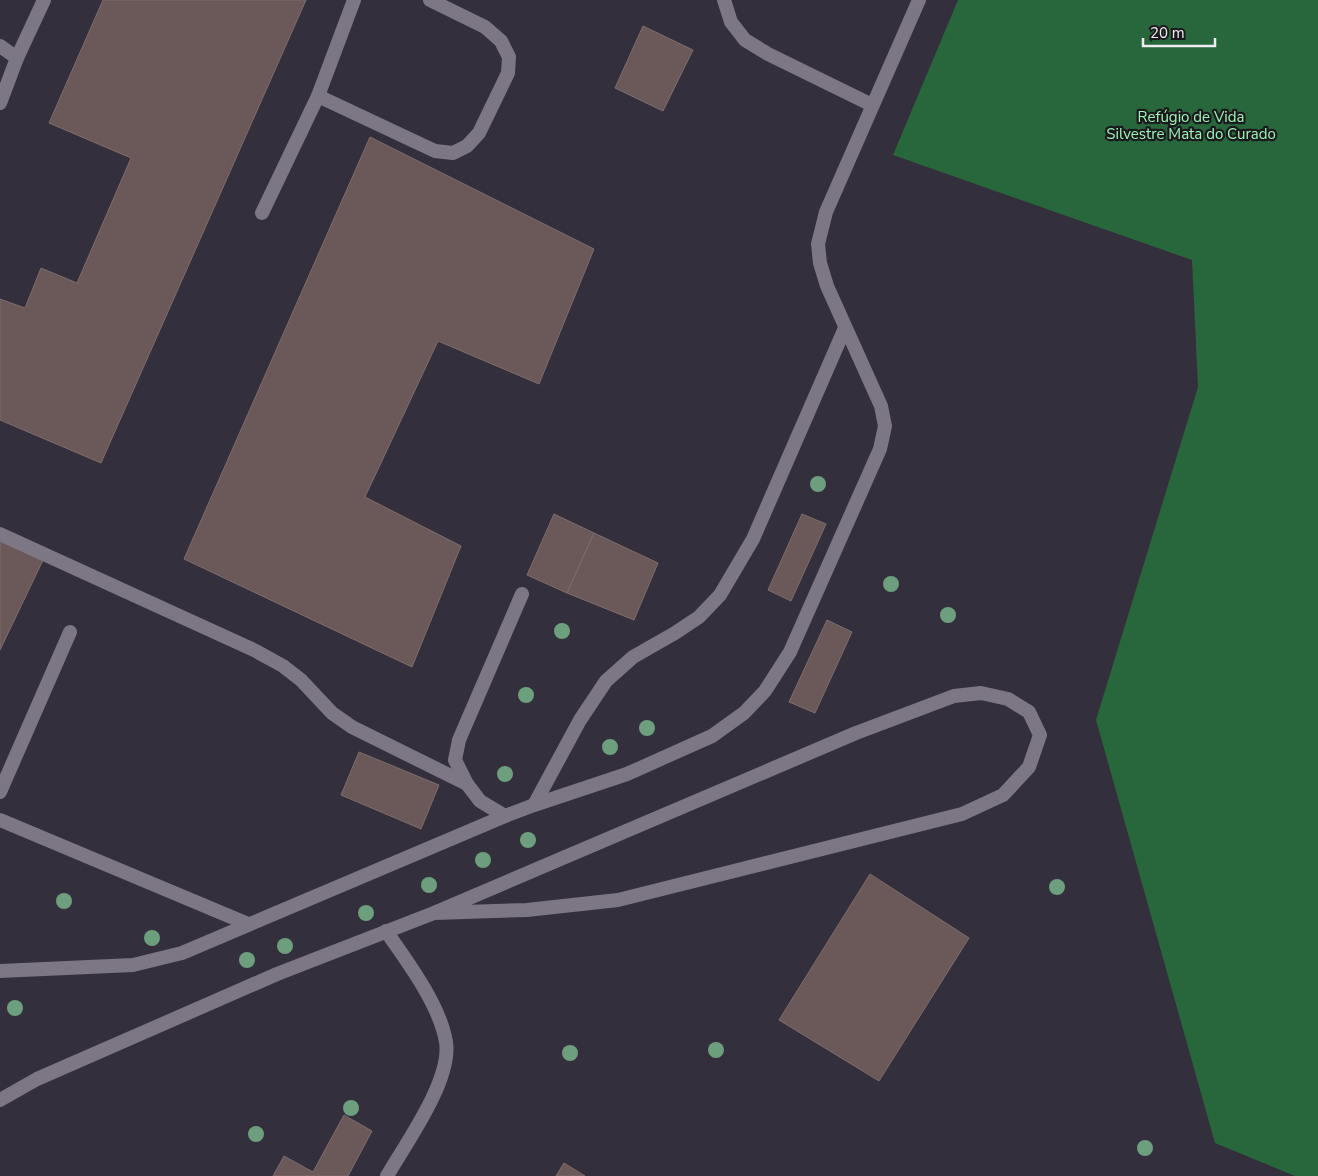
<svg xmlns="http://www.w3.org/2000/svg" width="1318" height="1176" viewBox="0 0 1318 1176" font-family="'Nunito Sans',sans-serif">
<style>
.green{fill:#28663c}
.building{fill:#6a5958;stroke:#7f6d6c}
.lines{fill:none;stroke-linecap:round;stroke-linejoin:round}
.service{stroke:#7d7785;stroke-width:14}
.tree{fill:#6d9e7e}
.labels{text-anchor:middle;stroke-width:4.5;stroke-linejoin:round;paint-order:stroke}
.park-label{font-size:15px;fill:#9cf8b4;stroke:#1b191e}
</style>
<rect width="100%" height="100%" fill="#342f3c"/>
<!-- green -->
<polygon class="green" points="958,0 1318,0 1318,1176 1295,1176 1215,1143 1096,720 1198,387 1192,260 893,155"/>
<!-- building -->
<g class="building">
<polygon points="103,0 306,0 101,463 0,420 0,299 25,308 41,268 77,283 131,158 49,123"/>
<polygon points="643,26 693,50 663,111 615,88"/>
<polygon points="370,137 594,249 539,384 438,341 365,497 461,546 412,667 184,559"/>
<polygon points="554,514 594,533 567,593 527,575"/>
<polygon points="802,514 826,524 791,601 768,590"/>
<polygon points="594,533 658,563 634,620 567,593"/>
<polygon points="0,536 45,556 0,650"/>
<polygon points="827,620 852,632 815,713 789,702"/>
<polygon points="359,752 439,785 421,829 341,795"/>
<polygon points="870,874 969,938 879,1081 779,1020"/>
<polygon points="344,1115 372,1131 348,1176 273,1176 284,1156 313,1172"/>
<polygon points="564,1163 585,1176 556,1176"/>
</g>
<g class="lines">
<!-- service -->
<g class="service">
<polyline points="354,0 318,96 435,151 453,153 467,146 479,133 508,73 509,57 501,41 485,27 430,0"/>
<polyline points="724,0 731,22 745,40 768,54 872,105"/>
<polyline points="0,46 17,58 0,103"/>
<polyline points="17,58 44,0"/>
<polyline points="262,213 318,96"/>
<polyline points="0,534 256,651 283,666 301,680 332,713 352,727 467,784"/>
<polyline points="0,792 70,632"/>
<polyline points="534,805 580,720 606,681 633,657 675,633 699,617 720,595 753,539 845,328"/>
<polyline points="505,816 480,801 467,784 455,760 459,740 522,594"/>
<polyline points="0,820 248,924"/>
<path d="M386 931C407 961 440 1005 446 1042 452 1080 406 1143 387 1176"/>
<polyline points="0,971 133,965 182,953 505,816 534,805 627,774 712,736 744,713 765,691 790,652 880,449 885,426 881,406 827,286 820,263 818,244 826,212 919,0"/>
<polyline points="0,1100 37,1079 277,974 434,913 856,733 954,696 981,693 1008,699 1029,712 1040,735 1029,767 1003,795 962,814 618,900 527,910 434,913"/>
</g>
</g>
<!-- trees -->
<g class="tree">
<circle cx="818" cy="484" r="8"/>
<circle cx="891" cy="584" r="8"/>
<circle cx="948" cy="615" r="8"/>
<circle cx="562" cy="631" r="8"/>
<circle cx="526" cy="695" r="8"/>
<circle cx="647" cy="728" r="8"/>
<circle cx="610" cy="747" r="8"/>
<circle cx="505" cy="774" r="8"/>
<circle cx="528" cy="840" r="8"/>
<circle cx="483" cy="860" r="8"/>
<circle cx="429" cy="885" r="8"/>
<circle cx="1057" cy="887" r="8"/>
<circle cx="64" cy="901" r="8"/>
<circle cx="366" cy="913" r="8"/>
<circle cx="152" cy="938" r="8"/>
<circle cx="285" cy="946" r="8"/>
<circle cx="247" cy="960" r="8"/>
<circle cx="15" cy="1008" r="8"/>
<circle cx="716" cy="1050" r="8"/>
<circle cx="570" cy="1053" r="8"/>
<circle cx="351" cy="1108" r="8"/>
<circle cx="256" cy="1134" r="8"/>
<circle cx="1145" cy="1148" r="8"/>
</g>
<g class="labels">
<!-- park labels -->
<g class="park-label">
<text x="1191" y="122">Refúgio de Vida<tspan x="1191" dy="17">Silvestre Mata do Curado</tspan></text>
</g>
</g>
<!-- scale -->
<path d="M1143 38v8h72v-8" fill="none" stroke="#efecf4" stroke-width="2.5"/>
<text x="1150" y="38" font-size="15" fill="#efecf4" stroke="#1b191e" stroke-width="4" paint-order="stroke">20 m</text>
</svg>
